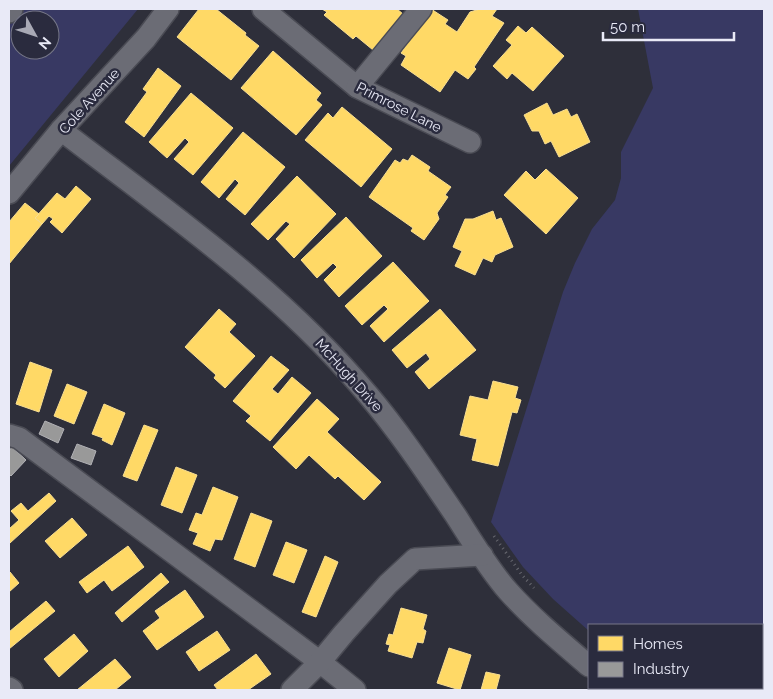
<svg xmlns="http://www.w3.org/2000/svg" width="773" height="699" viewBox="0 0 773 699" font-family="Raleway,sans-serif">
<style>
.green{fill:#383963;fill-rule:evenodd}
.homes{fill:#ffd966;stroke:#f8de92}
.industry{fill:#999;stroke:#b1b1b5}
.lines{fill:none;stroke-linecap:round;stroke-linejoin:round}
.minor-casing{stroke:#4a4b54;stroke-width:24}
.path{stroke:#676870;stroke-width:3;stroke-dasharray:1 4;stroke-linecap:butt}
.minor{stroke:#6b6c75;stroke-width:21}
.labels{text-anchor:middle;stroke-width:5;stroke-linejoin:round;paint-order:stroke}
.street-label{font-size:14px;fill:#e9eaf7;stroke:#2a2b3e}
</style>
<rect width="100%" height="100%" fill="#2e2f3a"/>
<!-- green -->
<g class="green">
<path d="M9 9H138L9 166ZM20 20H50V50H20Z"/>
<polygon points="638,9 764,9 764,690 656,690 654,688 762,688 762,625 589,625 589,631 553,599 523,567 491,522 563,292 575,263 592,229 615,200 621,178 621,152 653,88"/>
</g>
<!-- homes -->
<g class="homes">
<polygon points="199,9 216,9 246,33 245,35 259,46 231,80 177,37"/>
<polygon points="322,9 397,9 403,14 373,50 356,36 353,39 324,15 327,12"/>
<polygon points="431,9 448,20 445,24 457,32 470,12 480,9 497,9 492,16 504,23 474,67 476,69 468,79 455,70 440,92 401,65 406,56 401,53"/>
<polygon points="518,26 526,33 532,27 564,56 533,91 512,73 507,79 493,66 512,45 506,40"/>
<polygon points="273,51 321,93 316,100 322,105 296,135 241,88"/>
<polygon points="158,68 181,86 144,137 125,122 147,92 143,89"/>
<polygon points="191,93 233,128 193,175 174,159 189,142 185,138 167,158 149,142"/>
<polygon points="547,103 553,115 567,109 571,117 577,114 590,142 559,157 551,141 545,144 539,131 532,131 524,115"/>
<polygon points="342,107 392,149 361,187 305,140 328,113 333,118"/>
<polygon points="243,132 285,167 245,215 226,199 239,183 235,179 219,198 201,182"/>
<polygon points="412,155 430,167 428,171 451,187 445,195 448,197 437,213 439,219 424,240 411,231 413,228 369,197 395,160 400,163 403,159 408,161"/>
<polygon points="546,169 578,198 546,234 504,195 526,171 535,180"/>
<polygon points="297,176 336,214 294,258 276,239 290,224 286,221 268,240 251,224"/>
<polygon points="76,186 91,199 62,233 50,222 53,219 49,216 42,224 35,218 57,193 65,199"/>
<polygon points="25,203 39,214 35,218 42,224 9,264 9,222"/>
<polygon points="493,211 496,220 501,218 513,247 495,255 492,262 483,258 475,275 455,266 462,251 453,247 465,219 473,219"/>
<polygon points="346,217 382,256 339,297 324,280 337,267 333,263 317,278 301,260"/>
<polygon points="393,262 429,301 384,342 370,326 388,309 384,305 362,325 345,306"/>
<polygon points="219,309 236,324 229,332 255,356 225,388 214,378 216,375 185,347"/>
<polygon points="440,309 476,350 429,389 415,372 430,359 426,353 407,368 392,350"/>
<polygon points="271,356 289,370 272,389 278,394 292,377 311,393 270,441 246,421 251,416 233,401"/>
<polygon points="30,362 52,370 39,412 16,404"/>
<polygon points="493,381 518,387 515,398 521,400 517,413 512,412 498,466 472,460 477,439 460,435 470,396 488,400"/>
<polygon points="67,384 87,392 74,424 54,416"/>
<polygon points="317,399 339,419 327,432 381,482 364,500 338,476 335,479 309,455 296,469 273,447"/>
<polygon points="104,404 125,413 112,445 102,440 103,438 92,434"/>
<polygon points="144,425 158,430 137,481 123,476"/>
<polygon points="176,467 197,475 182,513 161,505"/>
<polygon points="213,487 238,497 222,540 215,539 210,551 193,544 198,533 189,530 196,513 202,515"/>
<polygon points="49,493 56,501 10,543 9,541 9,529 19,520 11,511 21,503 28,511"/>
<polygon points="251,513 272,521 255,567 234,559"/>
<polygon points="72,518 87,535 60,558 45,541"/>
<polygon points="286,542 307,550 294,583 273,575"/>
<polygon points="128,546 144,567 112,591 104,580 87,593 79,582"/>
<polygon points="325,556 338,562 316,617 302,612"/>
<polygon points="10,572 19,583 9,592 9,573"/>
<polygon points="161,573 169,582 122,622 115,613"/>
<polygon points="185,590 204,617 157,650 143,631 160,618 155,611"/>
<polygon points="46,601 55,611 9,649 9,632"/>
<polygon points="401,608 427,615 423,629 426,631 423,643 417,642 412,658 388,651 390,645 386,644 389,634 393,635"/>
<polygon points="217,631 230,650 199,671 186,652"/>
<polygon points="74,634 88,651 59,677 44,659"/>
<polygon points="449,648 471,655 460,690 437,683"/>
<polygon points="256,654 271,674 248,690 218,690 214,685"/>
<polygon points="115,659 131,677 115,690 77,690"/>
<polygon points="486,672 500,675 496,690 481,690"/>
</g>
<!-- industry -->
<g class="industry">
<polygon points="45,421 64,429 58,443 39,434"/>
<polygon points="77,444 96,451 91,465 71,458"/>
<polygon points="12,447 26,460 11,476 9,474 9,451"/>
</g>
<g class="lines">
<defs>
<g id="minor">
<polyline points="263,9 357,87 470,142"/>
<polyline points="9,12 12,9"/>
<polyline points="357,87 421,9"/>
<path d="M61 130C169 213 282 291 369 396 401 434 428 475 456 516 472 541 488 568 508 591 532 618 561 642 589 666"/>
<polyline points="9,193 61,130 146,38 168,9"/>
<polyline points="9,435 19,438 320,662 355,690"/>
<polyline points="9,688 12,690"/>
<polyline points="616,688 619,690"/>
<polyline points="292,690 320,662 344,633 388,584 415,559 482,555"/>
</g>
</defs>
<!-- minor casing -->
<use href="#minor" class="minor-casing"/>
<!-- path -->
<g class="path">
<polyline points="494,536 522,575 534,588"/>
<polyline points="646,688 649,690"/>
</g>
<!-- minor -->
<use href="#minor" class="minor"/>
</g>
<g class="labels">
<!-- street labels -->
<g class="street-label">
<text transform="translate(89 101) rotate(-48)" y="5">Cole Avenue</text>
<text transform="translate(399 107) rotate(27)" y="5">Primrose Lane</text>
<text transform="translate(349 375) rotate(48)" y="5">McHugh Drive</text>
</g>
</g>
<!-- border -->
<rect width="773" height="699" fill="none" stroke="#e9eaf7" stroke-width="20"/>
<!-- legend -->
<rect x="588" y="624" width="175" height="65" fill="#2a2b3e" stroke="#767788"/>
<rect x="598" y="636" width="25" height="15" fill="#ffd966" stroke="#767788"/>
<text x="633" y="649" font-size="15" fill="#e9eaf7">Homes</text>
<rect x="598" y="662" width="25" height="15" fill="#999999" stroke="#767788"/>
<text x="633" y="674" font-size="15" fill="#e9eaf7">Industry</text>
<!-- north arrow -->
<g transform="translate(35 35) rotate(130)"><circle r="24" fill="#2a2b3e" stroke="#767788"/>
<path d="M0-4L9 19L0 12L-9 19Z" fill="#a8a9b5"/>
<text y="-8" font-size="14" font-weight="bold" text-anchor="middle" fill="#e9eaf7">N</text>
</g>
<!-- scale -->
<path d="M603 32v8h131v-8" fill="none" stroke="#e9eaf7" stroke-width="2.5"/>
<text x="610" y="32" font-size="15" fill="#e9eaf7" stroke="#2a2b3e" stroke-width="4" paint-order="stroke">50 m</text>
</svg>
